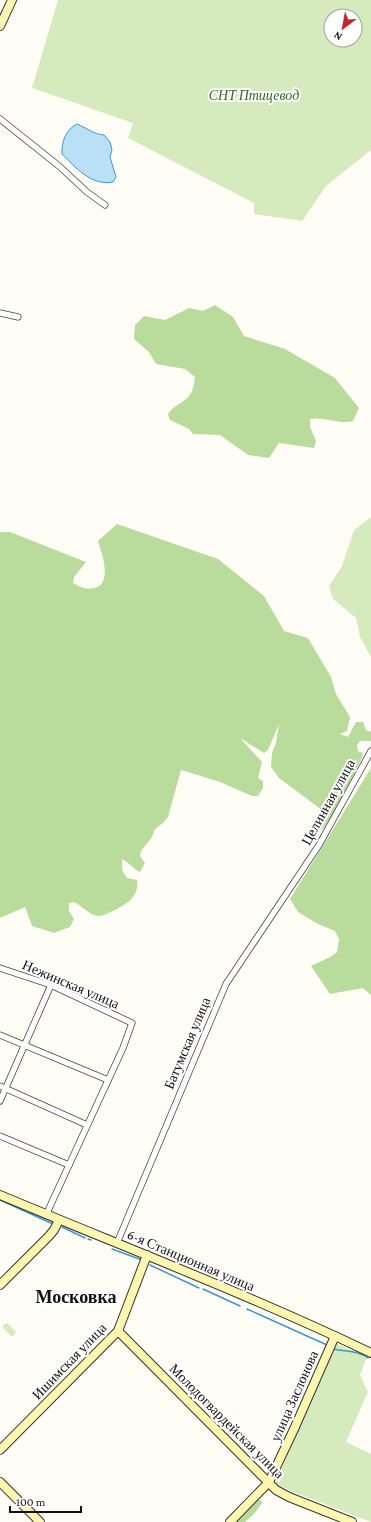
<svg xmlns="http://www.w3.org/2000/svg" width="371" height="1522" viewBox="0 0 371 1522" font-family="'Crimson Pro',serif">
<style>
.green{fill:#d5ebbd;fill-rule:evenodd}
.forest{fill:#b9dc9c}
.water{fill:#b9e0f7;stroke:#3f96cf}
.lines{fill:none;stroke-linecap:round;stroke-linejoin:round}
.stream{stroke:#3f96cf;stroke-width:1.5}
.street-casing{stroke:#444;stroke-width:7}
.secondary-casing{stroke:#333;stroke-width:10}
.street{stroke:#fff;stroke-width:5.5}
.secondary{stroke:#fff6b0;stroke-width:8}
.labels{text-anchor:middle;stroke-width:4;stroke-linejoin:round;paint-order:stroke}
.park-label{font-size:14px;font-style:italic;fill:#2f6b1f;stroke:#fff}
.street-label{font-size:14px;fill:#111;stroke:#fff}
.district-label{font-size:18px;font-weight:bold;fill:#111;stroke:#fff}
</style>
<rect width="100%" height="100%" fill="#fffdf5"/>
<!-- green -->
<g class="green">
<path d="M58 0H371V150L326 186 302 221 254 214V203L128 138 133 123 32 88ZM331 16H355V40H331Z"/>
<polygon points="371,517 371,657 360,637 356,618 333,599 329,586 342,566 354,530"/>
<polygon points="7,1323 16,1332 13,1336 11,1336 3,1328 3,1325"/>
<polygon points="337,1344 367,1357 360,1375 368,1392 346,1442 371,1454 371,1522 291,1491 275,1484 318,1382"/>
</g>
<!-- forest -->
<g class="forest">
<path d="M215 305 233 317 244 336 285 349 335 378 359 408 353 421C339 425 325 416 310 419V427L316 441 314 448 279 443 269 458 248 455 220 435 193 434 189 429 170 420 168 414C174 404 187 402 191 393 194 388 194 382 195 377L185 369 156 364 149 352 134 339 135 325 144 316 165 320 189 308 203 311Z"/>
<path d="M117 524 218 559 264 596 284 631 308 638 331 677 336 694 350 717 347 731 340 734 348 737 356 722H363L366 730 371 732V741H360L357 745 358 751 363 753 361 760C353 775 330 825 319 832V830L326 813 279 778 271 767 272 753 276 743 279 724 268 750 264 753 240 738 262 762 258 778 263 781V788L258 796H252L220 782 181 770 168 817 163 823 155 829 152 837 141 851 140 856 145 863 140 872C133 869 129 862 122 859V870L127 878 137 880C138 887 137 892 132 898 129 903 106 916 99 916 91 916 82 906 74 902L69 903V911L74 919 70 927 54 933 32 926 25 907 0 918V532H10L86 562 74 577 73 583C80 587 86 590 94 588 113 584 102 553 98 541Z"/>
<path d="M371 768V995L363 988 330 994 311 966C320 961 329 959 337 952L339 939 335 931 318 924 298 912 290 899Z"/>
<polygon points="258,1500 261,1500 262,1503 254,1514 245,1522 237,1522 240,1516"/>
</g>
<!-- water -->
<path class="water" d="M77 124C87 128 93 134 104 135L110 142 112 150 110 157 116 177 113 182C91 186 76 168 62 154 61 143 66 129 77 124Z"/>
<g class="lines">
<!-- stream -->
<g class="stream">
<polyline points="0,1200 53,1224"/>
<polyline points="62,1227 85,1238"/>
<polyline points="88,1239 91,1240"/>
<polyline points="112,1249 142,1260"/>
<polyline points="150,1265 199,1288"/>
<polyline points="203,1289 240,1306"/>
<polyline points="247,1309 327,1345"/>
<path d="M333 1349C346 1352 357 1350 368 1358"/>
</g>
<defs>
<g id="street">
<polyline points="0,119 59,166 87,192 105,205"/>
<polyline points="0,313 18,317"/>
<polyline points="0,968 51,985 132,1023 123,1048 46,1215"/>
<polyline points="0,1035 108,1080"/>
<polyline points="0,1086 87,1125"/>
<polyline points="0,1101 51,985"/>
<polyline points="0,1136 69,1165"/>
<polyline points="117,1243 226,984 319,845 371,751"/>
</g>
<g id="secondary">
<polyline points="0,26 12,0"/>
<path d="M0 1195C124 1247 250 1295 371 1353"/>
<polyline points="0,1285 49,1236 54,1230 59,1220"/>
<polyline points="118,1331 276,1490 289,1497 352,1522"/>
<polyline points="0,1450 118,1331 147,1255"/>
<polyline points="0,1482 40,1522"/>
<polyline points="230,1522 269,1482 295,1427 335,1336"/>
</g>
</defs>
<!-- street casing -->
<use href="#street" class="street-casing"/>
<!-- secondary casing -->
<use href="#secondary" class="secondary-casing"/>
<!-- street -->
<use href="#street" class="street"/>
<!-- secondary -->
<use href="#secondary" class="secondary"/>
</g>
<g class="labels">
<!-- park labels -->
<g class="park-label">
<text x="254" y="100">СНТ Птицевод</text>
</g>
<!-- street labels -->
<g class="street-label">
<text transform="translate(328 802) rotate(-61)" y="5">Целинная улица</text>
<text transform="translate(71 984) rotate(23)" y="5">Нежинская улица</text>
<text transform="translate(187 1043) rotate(-67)" y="5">Батумская улица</text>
<text transform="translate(191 1260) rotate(23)" y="5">6-я Станционная улица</text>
<text transform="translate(69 1361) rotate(-46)" y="5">Ишимская улица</text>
<text transform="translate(294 1396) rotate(-66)" y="5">улица Заслонова</text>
<text transform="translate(227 1421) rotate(45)" y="5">Молодогвардейская улица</text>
</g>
<!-- district labels -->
<g class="district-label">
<text x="76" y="1303">Московка</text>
</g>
</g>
<!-- north arrow -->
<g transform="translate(343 28) rotate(212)"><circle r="19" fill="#ffffff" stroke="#a0a0a0"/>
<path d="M0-3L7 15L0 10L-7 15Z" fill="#c4262e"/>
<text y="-6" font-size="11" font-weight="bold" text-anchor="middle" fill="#111111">N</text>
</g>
<!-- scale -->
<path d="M10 1506v6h71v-6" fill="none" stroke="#111111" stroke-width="2"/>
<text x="16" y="1506" font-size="12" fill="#111111" stroke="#ffffff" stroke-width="3" paint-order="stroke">100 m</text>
</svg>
